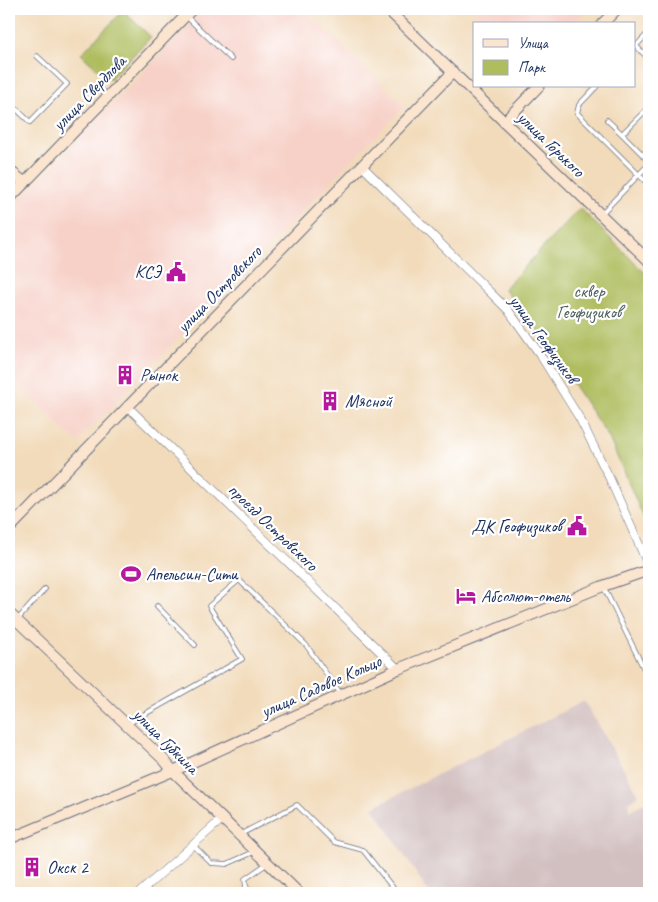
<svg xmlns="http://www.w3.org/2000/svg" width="658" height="902" viewBox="0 0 658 902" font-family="Caveat,sans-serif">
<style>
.built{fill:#f7d1c8}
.industrial{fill:#d2bfc0}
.green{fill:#afbd5f;stroke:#65765e}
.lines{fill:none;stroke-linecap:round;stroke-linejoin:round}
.lane-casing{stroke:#666b7f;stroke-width:5.5}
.street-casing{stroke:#666b7f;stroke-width:9}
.secondary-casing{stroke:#666b7f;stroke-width:12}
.lane{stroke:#fff;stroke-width:4}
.street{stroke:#fff;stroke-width:8}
.secondary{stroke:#fbe5cf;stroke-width:10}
.labels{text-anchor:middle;stroke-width:4.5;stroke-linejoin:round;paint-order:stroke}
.street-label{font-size:18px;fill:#1b2f5e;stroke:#fff}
.poi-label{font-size:18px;fill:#1b2f5e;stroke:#fff;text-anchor:start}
.park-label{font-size:18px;fill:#4f615e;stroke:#fff}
</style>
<rect width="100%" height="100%" fill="#fff"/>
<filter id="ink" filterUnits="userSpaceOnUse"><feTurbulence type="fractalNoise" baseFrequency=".02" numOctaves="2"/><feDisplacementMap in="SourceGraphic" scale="10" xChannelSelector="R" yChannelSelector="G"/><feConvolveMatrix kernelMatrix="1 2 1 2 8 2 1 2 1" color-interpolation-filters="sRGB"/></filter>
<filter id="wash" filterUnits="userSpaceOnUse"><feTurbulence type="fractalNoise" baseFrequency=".0096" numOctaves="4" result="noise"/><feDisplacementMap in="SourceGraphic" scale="20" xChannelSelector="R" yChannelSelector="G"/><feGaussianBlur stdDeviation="1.12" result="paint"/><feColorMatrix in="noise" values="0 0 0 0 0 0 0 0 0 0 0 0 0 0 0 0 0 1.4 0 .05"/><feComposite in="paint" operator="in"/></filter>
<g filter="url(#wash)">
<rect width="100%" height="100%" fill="#f2dbbb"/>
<!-- built -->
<g class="built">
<polygon points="205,9 303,9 405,106 77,442 9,378 9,211"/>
<polygon points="472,9 587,9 572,24 488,24"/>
</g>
<!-- industrial -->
<polygon class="industrial" points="584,701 639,795 629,802 629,811 649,800 649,893 429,893 373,807"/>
<!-- green -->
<g class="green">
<polygon points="123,11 151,37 109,80 81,54"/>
<polygon points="580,208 649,277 649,530 609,438 544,340 504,289"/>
</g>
</g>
<g filter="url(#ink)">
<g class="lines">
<defs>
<g id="lane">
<polyline points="187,17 231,59"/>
<polyline points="649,32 636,46 649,59"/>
<polyline points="597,86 579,105 577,113 649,185"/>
<polyline points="9,102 30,122 67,84 37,56"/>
<polyline points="607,120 622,134 649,107"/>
<polyline points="622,134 649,161"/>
<polyline points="602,213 649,164"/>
<polyline points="604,588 649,679"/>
<polyline points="157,606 195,645"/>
<polyline points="18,619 45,589"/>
<polyline points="129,723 242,659 209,606 239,580 306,645 340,693"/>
<polyline points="239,835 297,805 334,842 363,850 397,893"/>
<polyline points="193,845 211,863 227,864 256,851"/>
<polyline points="252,893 246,887 245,879 268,863"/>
</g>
<g id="street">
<polyline points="362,166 508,310 539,353 580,419 609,477 649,567"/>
<polyline points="127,406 398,669"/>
<polyline points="139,893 222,819"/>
</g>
<g id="secondary">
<polyline points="387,9 649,261"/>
<polyline points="602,24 617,9"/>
<polyline points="504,122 539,86"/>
<polyline points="9,170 25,183"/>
<polyline points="9,199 192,9"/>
<polyline points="9,529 453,72"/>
<polyline points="9,613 164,760 173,771 299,893"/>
<polyline points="9,839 173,771 398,669 603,586 649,570"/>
</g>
</defs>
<!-- lane casing -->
<use href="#lane" class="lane-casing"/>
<!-- street casing -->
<use href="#street" class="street-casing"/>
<!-- secondary casing -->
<use href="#secondary" class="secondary-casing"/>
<!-- lane -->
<use href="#lane" class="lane"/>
<!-- street -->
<use href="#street" class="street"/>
<!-- secondary -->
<use href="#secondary" class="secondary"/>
</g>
</g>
<!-- icons -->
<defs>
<symbol id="civic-bare" viewBox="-9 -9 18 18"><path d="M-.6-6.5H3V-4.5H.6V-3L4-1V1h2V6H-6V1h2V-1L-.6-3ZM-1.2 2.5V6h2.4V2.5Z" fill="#b5179e" stroke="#fff" stroke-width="2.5" paint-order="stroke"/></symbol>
<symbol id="building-bare" viewBox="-9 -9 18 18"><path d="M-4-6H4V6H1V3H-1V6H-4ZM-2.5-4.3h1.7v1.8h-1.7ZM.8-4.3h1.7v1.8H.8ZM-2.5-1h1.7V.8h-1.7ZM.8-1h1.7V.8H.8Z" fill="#b5179e" stroke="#fff" stroke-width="2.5" paint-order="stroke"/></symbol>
<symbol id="stadium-bare" viewBox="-9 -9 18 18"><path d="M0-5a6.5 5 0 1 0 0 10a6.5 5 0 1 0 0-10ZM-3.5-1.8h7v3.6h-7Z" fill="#b5179e" stroke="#fff" stroke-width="2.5" paint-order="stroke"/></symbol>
<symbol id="hotel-bare" viewBox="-9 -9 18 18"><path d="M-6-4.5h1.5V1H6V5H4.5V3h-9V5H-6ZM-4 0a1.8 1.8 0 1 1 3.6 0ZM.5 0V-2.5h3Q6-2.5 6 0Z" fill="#b5179e" stroke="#fff" stroke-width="2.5" paint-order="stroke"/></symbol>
</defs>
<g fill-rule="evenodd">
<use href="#civic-bare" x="162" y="258" width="28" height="28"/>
<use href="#building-bare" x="111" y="361" width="28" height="28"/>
<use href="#building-bare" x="316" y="387" width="28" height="28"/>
<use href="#civic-bare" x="563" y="512" width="28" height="28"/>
<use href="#stadium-bare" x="117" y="560" width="28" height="28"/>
<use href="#hotel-bare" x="452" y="582" width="28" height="28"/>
<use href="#building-bare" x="18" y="853" width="28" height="28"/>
</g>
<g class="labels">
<!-- street labels -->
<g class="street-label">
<text transform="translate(89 93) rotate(-46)" y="6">улица Свердлова</text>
<text transform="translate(551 144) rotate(44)" y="6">улица Горького</text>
<text transform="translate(219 289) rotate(-46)" y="6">улица Островского</text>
<text transform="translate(544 339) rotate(54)" y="6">улица Геофизиков</text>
<text transform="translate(273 527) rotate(44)" y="6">проезд Островского</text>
<text transform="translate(321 686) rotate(-24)" y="6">улица Садовое Кольцо</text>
<text transform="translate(166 741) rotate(45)" y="6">улица Губкина</text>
</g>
<!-- poi labels -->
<g class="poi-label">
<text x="161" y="278" text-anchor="end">КСЭ</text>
<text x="140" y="381">Рынок</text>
<text x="345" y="407">Мясной</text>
<text x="562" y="532" text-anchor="end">ДК Геофизиков</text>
<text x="146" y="580">Апельсин-Сити</text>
<text x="481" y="602">Абсолют-отель</text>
<text x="47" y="873">Окск 2</text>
</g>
<!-- park labels -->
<g class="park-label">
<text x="589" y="297">cквер<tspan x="589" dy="21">Геофизиков</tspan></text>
</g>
</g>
<!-- margin -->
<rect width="658" height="902" fill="none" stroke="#fff" stroke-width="30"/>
<!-- legend -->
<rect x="473" y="22" width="162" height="65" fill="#ffffff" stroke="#a4acbf"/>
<rect x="483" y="39" width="25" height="8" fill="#fbe5cf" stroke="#a4acbf"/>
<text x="518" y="48" font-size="15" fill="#1b2f5e">Улица</text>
<rect x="483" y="60" width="25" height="15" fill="#afbd5f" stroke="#a4acbf"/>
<text x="518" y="72" font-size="15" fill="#1b2f5e">Парк</text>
</svg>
